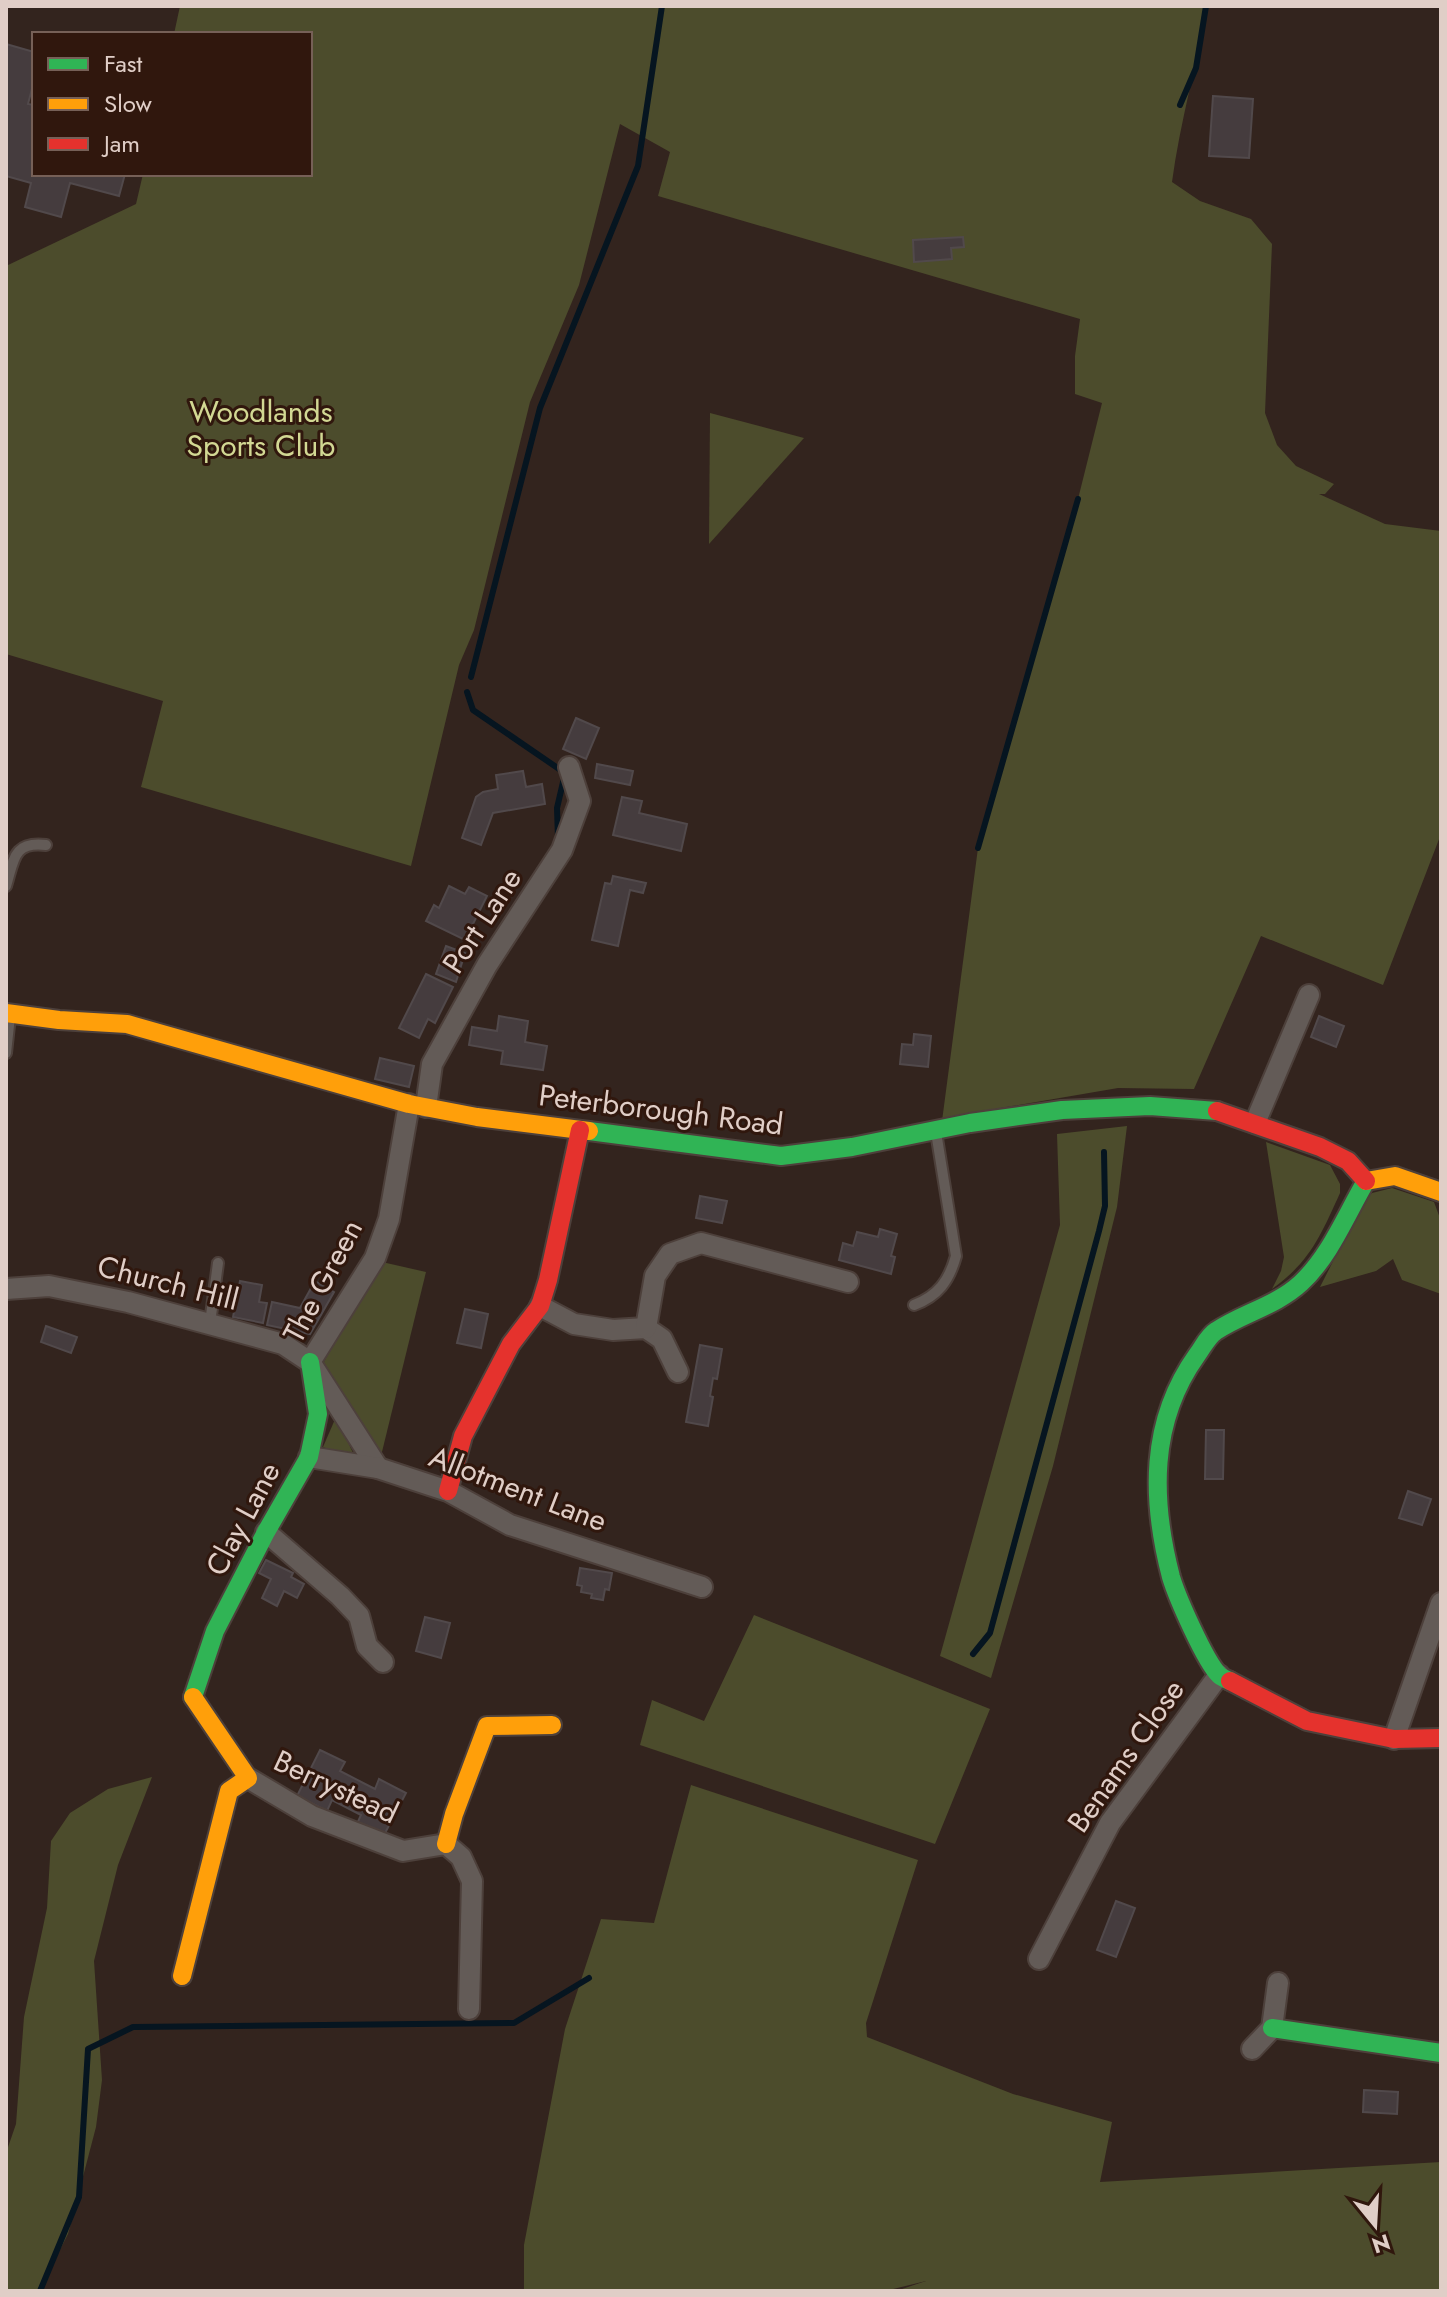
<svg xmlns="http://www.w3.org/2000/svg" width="1447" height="2297" viewBox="0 0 1447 2297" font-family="Jost,sans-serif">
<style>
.green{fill:#4c4c2c}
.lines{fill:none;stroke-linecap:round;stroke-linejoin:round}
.stream{stroke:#061520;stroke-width:6}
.building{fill:#453c3e;stroke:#51494b;stroke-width:2}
.lane-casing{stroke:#4d403b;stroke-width:14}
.street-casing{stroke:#4d403b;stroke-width:24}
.fast-casing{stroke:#4d403b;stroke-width:22}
.slow-casing{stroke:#4d403b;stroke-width:22}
.jam-casing{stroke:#4d403b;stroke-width:22}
.lane{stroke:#635b57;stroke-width:10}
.street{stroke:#635b57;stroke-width:20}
.fast{stroke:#30b455;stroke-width:18}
.slow{stroke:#ff9f0a;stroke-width:18}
.jam{stroke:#e5322d;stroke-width:18}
.labels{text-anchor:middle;stroke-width:6;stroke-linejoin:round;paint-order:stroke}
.park-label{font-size:30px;fill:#d2d893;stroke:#30170d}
.street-label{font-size:30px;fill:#e0cec7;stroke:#30170d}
</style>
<rect width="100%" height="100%" fill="#33241e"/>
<!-- green -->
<g class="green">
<path d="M180 6H1206C1197 65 1180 122 1172 182L1200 201 1251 219 1272 244 1265 413 1277 445 1296 466 1334 484 1325 494H1319L1385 524 1441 531V834L1383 985 1261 936 1194 1089 1118 1088 960 1115 942 1121 978 848 1078 499 1102 403 1075 394V356L1080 319 658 196 670 152 620 124 579 285 530 402 474 630 459 665 411 866 141 787 163 701 6 654V266L136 204 143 174H310V34H174Z"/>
<polygon points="710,413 804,438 709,544"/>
<polygon points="1127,1126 1117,1207 1053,1466 991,1678 940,1656 1060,1225 1057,1134"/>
<path d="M1266 1142 1330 1165 1340 1184V1193C1321 1235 1310 1262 1272 1289L1281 1271 1284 1257Z"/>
<polygon points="1392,1188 1434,1202 1441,1221 1441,1294 1402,1280 1393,1259 1376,1271 1320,1287 1364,1200 1372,1193"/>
<polygon points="382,1262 426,1272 380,1460 322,1365"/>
<polygon points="336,1417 354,1455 343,1455 323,1447"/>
<polygon points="754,1615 990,1709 935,1844 640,1745 652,1700 704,1721"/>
<polygon points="152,1777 118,1865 94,1961 102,2080 96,2127 68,2234 39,2291 6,2291 6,2153 16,2124 24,2017 47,1908 51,1841 70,1813 108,1789"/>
<polygon points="691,1785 918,1860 866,2023 867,2037 1013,2094 1112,2122 1100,2182 1441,2162 1441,2291 896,2291 926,2281 885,2291 524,2291 524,2245 565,2029 601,1919 654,1923"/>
</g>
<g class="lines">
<!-- stream -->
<g class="stream">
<polyline points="1180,105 1196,68 1206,6"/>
<polyline points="471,677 540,408 638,166 662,6"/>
<polyline points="467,692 473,710 562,771 564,778 557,808 558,838"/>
<polyline points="978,848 1078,499"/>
<polyline points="973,1654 990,1633 1099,1231 1105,1206 1104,1152"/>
<polyline points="40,2291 79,2197 88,2049 133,2027 514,2023 589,1978"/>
</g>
</g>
<!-- building -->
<g class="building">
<polygon points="6,44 34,52 34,81 28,104 34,105 34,174 125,174 119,196 70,183 61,217 25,207 31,183 6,176"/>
<polygon points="1213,96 1253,99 1249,158 1209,156"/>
<polygon points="963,237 964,247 951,248 952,259 914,262 913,240"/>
<polygon points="576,718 599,728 586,759 563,749"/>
<polygon points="597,764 633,771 630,785 595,778"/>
<polygon points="523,771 526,787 542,784 545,804 493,813 481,845 462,838 476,797 483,792 498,789 496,775"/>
<polygon points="622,797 642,801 639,813 687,824 681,851 613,835"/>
<polygon points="613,876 646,883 643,893 630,890 618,946 592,940 605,883 611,884"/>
<polygon points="449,886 465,894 469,887 487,896 465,940 426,921 434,905 439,908"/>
<polygon points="446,946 465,953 456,982 436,974"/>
<polygon points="426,974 453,987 435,1023 428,1019 419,1038 399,1028"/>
<polygon points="499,1016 528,1021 525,1042 547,1046 543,1070 501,1064 503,1051 469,1045 472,1027 497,1031"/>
<polygon points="1319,1016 1344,1026 1336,1047 1311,1037"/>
<polygon points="914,1034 931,1036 928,1067 900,1064 902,1044 913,1045"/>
<polygon points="380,1058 414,1066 409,1087 375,1079"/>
<polygon points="700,1196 727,1201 722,1223 696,1218"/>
<polygon points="880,1229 897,1234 891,1256 895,1257 891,1274 839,1260 843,1243 853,1246 857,1232 878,1237"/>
<polygon points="240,1281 262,1285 259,1302 267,1303 263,1323 233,1317"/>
<polygon points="315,1281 334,1292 310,1334 267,1325 272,1302 300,1308"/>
<polygon points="465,1309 488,1314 481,1348 457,1343"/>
<polygon points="46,1326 77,1337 71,1353 41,1342"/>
<polygon points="700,1345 722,1349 717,1379 713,1378 710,1396 713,1397 708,1426 686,1422"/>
<polygon points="1206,1430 1224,1430 1223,1479 1205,1479"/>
<polygon points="1408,1491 1431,1499 1422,1525 1399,1518"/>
<polygon points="266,1560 293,1573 291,1577 304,1584 297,1598 284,1591 277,1606 262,1598 271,1579 259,1573"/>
<polygon points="580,1568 612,1573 609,1590 605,1589 603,1600 591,1598 592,1594 581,1592 582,1586 577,1585"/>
<polygon points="425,1617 450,1623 441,1658 416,1651"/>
<polygon points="320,1750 345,1762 340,1771 375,1789 379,1779 406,1793 382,1839 356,1826 361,1815 332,1800 327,1811 297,1796"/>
<polygon points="1116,1901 1135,1908 1116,1957 1097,1950"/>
<polygon points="1364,2090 1398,2092 1397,2114 1363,2112"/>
</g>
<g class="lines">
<defs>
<g id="lane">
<path d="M6 886C14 860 13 841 46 845"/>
<polyline points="6,1053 10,1016"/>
<path d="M914 1305C938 1296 949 1281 956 1256L936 1132"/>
<polyline points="210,1323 218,1263"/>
</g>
<g id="street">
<polyline points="426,1107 432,1064 487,965 562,850 580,801 569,767"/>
<polyline points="1255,1123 1309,995"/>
<polyline points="6,1289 49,1286 128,1302 283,1344 310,1362 378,1468"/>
<polyline points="540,1306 574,1324 613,1330 646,1328 662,1339 678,1372"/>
<polyline points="646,1328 655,1276 670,1254 701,1243 848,1282"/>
<polyline points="310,1362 375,1258 389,1219 409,1104"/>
<polyline points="309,1457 378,1468 448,1491 510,1525 702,1587"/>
<polyline points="266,1532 340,1596 359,1616 367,1646 383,1662"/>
<polyline points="1394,1739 1441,1603"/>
<polyline points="248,1778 312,1816 403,1851 446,1844 461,1857 472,1881 469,2009"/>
<polyline points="1039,1959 1110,1823 1219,1675"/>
<polyline points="1252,2049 1272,2028 1278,1983"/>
</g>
<g id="fast">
<polyline points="589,1131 781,1156 852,1147 970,1123 1062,1110 1150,1106 1217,1111"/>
<path d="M1230 1681C1226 1679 1222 1678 1219 1675 1205 1661 1177 1597 1171 1577 1151 1500 1149 1422 1197 1355 1203 1347 1208 1336 1216 1331 1243 1313 1276 1306 1301 1283 1330 1256 1346 1215 1366 1181"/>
<polyline points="193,1697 215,1631 266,1532 309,1457 318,1414 310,1362"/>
<polyline points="1272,2028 1441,2053"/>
</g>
<g id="slow">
<polyline points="6,1013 59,1020 127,1024 409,1104 477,1117 589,1131"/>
<polyline points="1366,1181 1395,1176 1441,1192"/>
<polyline points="446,1844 454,1814 487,1726 552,1725"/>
<polyline points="182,1976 229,1791 248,1778 193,1697"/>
</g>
<g id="jam">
<polyline points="1217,1111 1320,1147 1348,1161 1366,1181"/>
<polyline points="448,1491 463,1436 511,1344 540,1306 548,1280 580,1130"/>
<polyline points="1230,1681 1307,1721 1394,1739 1441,1738"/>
</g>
</defs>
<!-- lane casing -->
<use href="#lane" class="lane-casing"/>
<!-- street casing -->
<use href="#street" class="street-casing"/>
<!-- fast casing -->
<use href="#fast" class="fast-casing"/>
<!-- slow casing -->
<use href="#slow" class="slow-casing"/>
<!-- jam casing -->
<use href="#jam" class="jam-casing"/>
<!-- lane -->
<use href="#lane" class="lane"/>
<!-- street -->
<use href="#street" class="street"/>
<!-- fast -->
<use href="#fast" class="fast"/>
<!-- slow -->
<use href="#slow" class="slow"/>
<!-- jam -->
<use href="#jam" class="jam"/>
</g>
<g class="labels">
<!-- park labels -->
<g class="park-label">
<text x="261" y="422">Woodlands<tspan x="261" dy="34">Sports Club</tspan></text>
</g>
<!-- street labels -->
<g class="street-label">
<text transform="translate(482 921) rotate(-57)" y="10">Port Lane</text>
<text transform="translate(661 1110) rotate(7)" y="10">Peterborough Road</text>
<text transform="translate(323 1281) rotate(-62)" y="10">The Green</text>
<text transform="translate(168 1283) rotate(14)" y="10">Church Hill</text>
<text transform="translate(518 1489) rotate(21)" y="10">Allotment Lane</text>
<text transform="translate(243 1519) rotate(-62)" y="10">Clay Lane</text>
<text transform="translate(1126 1756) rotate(-55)" y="10">Benams Close</text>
<text transform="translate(336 1787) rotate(25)" y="10">Berrystead</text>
</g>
</g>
<!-- border -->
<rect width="1447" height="2297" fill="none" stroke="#e0cec7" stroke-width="16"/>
<!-- legend -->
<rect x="32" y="32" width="280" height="144" fill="#30170d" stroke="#766057" stroke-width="2"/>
<rect x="48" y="58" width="40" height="12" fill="#30b455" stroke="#766057" stroke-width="2"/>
<text x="104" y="72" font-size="24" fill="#e0cec7">Fast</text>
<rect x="48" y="98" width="40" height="12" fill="#ff9f0a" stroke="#766057" stroke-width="2"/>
<text x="104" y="112" font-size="24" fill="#e0cec7">Slow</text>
<rect x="48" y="138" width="40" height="12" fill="#e5322d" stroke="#766057" stroke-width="2"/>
<text x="104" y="152" font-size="24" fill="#e0cec7">Jam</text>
<!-- north arrow -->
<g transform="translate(1375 2225) rotate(162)" stroke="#30170d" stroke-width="6" paint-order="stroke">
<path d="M0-6L14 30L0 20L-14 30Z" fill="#e0cec7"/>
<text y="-12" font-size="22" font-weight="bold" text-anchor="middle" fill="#e0cec7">N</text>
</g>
</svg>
